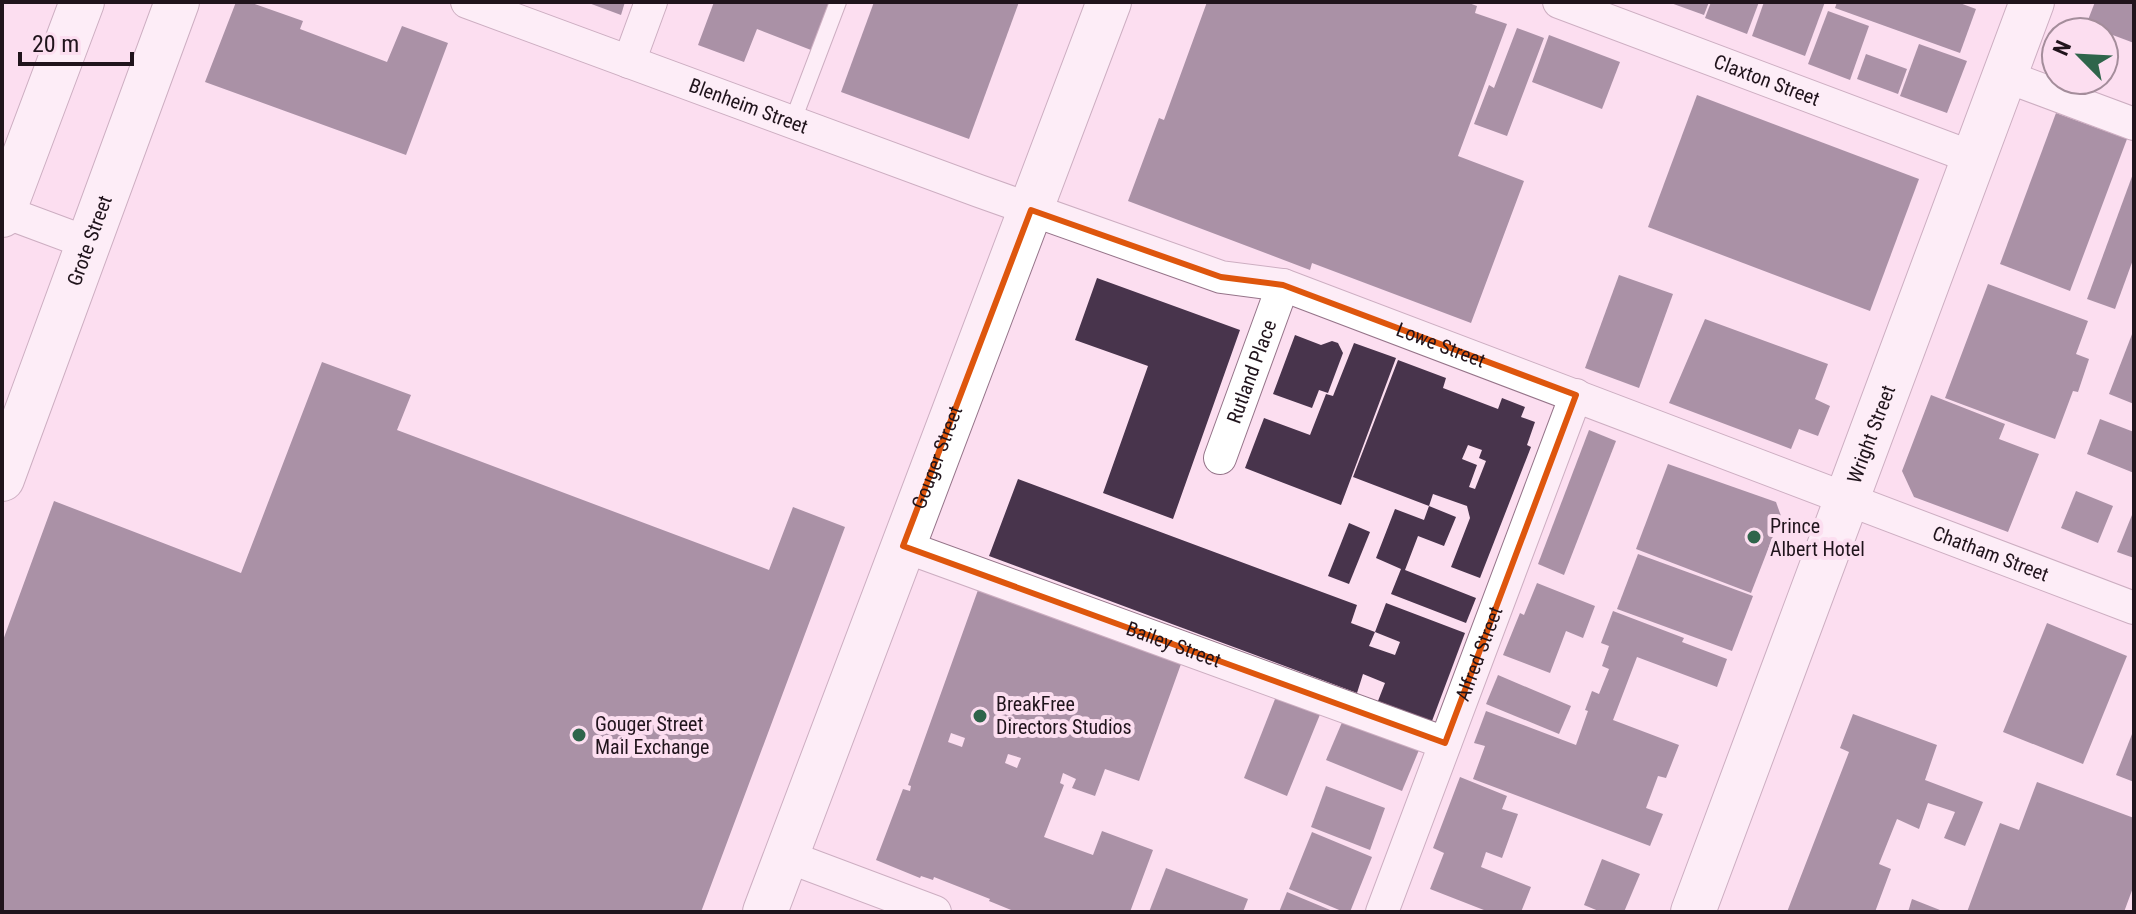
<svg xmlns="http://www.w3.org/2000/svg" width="2136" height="914" viewBox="0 0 2136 914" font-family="'Roboto Condensed',sans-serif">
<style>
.building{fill:#48344c;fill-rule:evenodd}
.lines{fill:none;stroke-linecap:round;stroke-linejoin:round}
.lane-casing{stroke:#957489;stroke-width:18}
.street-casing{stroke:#957489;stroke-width:34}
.secondary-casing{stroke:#957489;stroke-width:46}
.lane{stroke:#fff;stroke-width:16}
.street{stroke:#fff;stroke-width:32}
.secondary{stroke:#fff;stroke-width:44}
.marked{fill:none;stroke:#de560d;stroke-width:6;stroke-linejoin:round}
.poi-dot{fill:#2f654b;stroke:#fcdef0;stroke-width:3}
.labels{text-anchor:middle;stroke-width:8;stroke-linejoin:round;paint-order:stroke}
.street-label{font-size:20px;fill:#20141c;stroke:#fcdef0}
.poi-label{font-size:20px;fill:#20141c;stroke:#fcdef0;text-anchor:start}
</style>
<rect width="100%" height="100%" fill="#fcdef0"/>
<!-- building -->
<g class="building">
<polygon points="236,2 249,2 303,21 300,29 387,62 402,26 448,43 406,155 205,82"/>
<polygon points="586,2 625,2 621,15"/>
<polygon points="714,2 829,2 811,50 757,29 744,62 698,45"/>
<polygon points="874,2 1019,2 969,139 841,92"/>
<polygon points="1207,2 1466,2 1477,6 1475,13 1507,24 1458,156 1524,181 1471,323 1312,263 1310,270 1128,201 1159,118 1164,120"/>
<polygon points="1668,2 1709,2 1704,15"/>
<polygon points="1711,2 1759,2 1747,34 1705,18"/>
<polygon points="1764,2 1825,2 1805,56 1752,36"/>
<polygon points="1837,2 1957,2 1976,9 1960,53 1835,8"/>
<polygon points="2095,2 2134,2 2134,43 2086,25"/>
<polygon points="1828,11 1869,26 1850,80 1808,64"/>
<polygon points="1517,28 1544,38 1507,136 1474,124 1489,85 1494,88"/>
<polygon points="1549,35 1620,62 1602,109 1532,82"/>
<polygon points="1919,44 1967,61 1947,113 1900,96"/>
<polygon points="1866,54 1907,69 1898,94 1857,79"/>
<polygon points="1697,95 1919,179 1870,311 1648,227"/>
<polygon points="2056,113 2127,139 2070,291 2000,264"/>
<polygon points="2134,171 2134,257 2115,309 2087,299"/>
<polygon points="1619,275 1673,294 1639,388 1585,368"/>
<polygon points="1097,278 1240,330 1173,519 1103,493 1148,366 1075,340"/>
<polygon points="1988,284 2088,321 2076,354 2089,359 2078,392 2073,391 2055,439 1945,398"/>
<polygon points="1705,319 1828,364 1815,399 1830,406 1818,436 1799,429 1791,449 1669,403"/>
<polygon points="2134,329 2134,404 2109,394"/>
<polygon points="1295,335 1321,345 1332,341 1338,343 1343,353 1328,393 1319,390 1312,408 1273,394"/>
<polygon points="1354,343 1396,358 1341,505 1245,468 1264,418 1310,435 1326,394 1333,396"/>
<path d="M1398 360 1446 378 1443 388 1498 409 1502 398 1525 407 1521 417 1535 422 1527 445 1531 447 1480 578 1451 567 1470 518 1467 506 1433 494 1429 506 1353 477ZM1468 445 1482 450 1479 458 1486 461 1475 489 1469 487 1477 465 1462 459Z"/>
<polygon points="322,362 411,395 397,430 769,570 793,507 845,527 701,912 2,912 2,643 54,501 241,573"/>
<polygon points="1931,395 2005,424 1999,439 2039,454 2008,532 1914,497 1902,471"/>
<polygon points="2100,419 2134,432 2134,473 2087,454"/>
<polygon points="1589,430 1616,441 1564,575 1538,564"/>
<polygon points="1668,464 1776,502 1781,516 1751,593 1636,549"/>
<polygon points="1018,479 1357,605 1351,623 1375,632 1369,646 1395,655 1400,642 1375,632 1386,603 1465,633 1432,721 1378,701 1385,683 1363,674 1357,693 989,556"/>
<polygon points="2076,491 2113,506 2098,543 2061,528"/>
<polygon points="1429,506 1456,517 1444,546 1418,536 1405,570 1476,598 1466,623 1391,594 1401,569 1376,558 1395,509 1424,520"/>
<polygon points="2134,510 2134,558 2117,552"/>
<polygon points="1349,523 1370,532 1349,584 1328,576"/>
<polygon points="1638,554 1753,596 1732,651 1617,609"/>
<polygon points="1537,583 1595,606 1583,638 1566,631 1550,673 1503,655 1520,613 1524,615"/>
<path d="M978 590 1181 664 1139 781 1105 769 1095 796 1072 788 1076 779 1063 773 1060 783 1064 785 1044 837 1093 855 1102 831 1153 850 1130 912H1016L989 901 990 899 934 877 933 880 921 876 920 878 876 860 903 789 910 791 911 786 908 785ZM1026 699 1039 704 1036 715 1022 711ZM1081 719 1092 723 1088 733 1078 729ZM951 733 965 738 962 747 948 742ZM1008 754 1021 758 1017 768 1005 763Z"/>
<polygon points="1613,611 1684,638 1682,642 1727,659 1717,687 1637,657 1613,720 1679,745 1666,778 1658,776 1646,808 1663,814 1650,846 1473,779 1485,746 1474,743 1486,711 1576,745 1588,711 1585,710 1592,691 1599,694 1609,669 1602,666 1609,646 1601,643"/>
<polygon points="2047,623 2127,656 2083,764 2003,732"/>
<polygon points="1498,675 1571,706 1559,734 1486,704"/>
<polygon points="1277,694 1321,712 1287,796 1244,778"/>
<polygon points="1853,714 1937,745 1925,780 1983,802 1965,846 1944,838 1955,812 1928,803 1919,829 1897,819 1879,864 1891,869 1875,912 1787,912 1849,752 1840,748"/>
<polygon points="1343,720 1419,750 1402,791 1326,760"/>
<polygon points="2134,729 2134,782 2116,775"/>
<polygon points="1460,777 1507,796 1502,809 1518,814 1502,858 1486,852 1481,867 1531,887 1521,912 1489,912 1430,889 1444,853 1433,848"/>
<polygon points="2037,782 2134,818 2134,885 2124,912 1967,912 2000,823 2019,830"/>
<polygon points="1326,786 1385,808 1370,850 1311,827"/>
<polygon points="1312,832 1372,857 1350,912 1344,912 1289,889"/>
<polygon points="1602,859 1640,874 1624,912 1601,912 1584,905"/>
<polygon points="1166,868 1248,899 1243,912 1149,912"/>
<polygon points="1287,892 1335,912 1279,912"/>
<polygon points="1912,899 1945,912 1908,912"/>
</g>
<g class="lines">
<defs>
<polyline id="lane" points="792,123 838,2"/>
<g id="street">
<path id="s1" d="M467 2 979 191 1221 277 1283 285 2134 608"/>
<path id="s2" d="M1559 2 1974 158"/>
<polyline points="629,62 651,2"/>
<polyline points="2005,76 2134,124"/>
<polyline points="2,211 88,243"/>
<path id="s3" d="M1220 458 1283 285"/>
<path id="s4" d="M903 546 1445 743"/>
<polyline points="786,856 935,912"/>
<path id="s5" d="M1382 912 1576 395"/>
</g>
<g id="secondary">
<polyline points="2,215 82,2"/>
<path id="s6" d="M2 479 177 2"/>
<path id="s7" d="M765 912 1109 2"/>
<path id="s8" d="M1693 912 2032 2"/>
</g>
</defs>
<!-- lane casing -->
<use href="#lane" class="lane-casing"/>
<!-- street casing -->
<use href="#street" class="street-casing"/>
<!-- secondary casing -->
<use href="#secondary" class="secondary-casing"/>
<!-- lane -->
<use href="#lane" class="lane"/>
<!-- street -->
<use href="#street" class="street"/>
<!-- secondary -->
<use href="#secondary" class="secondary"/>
</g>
<!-- marked area -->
<path d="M0 0H2136V914H0ZM1031 210 1221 277 1283 285 1576 395 1445 743 903 546Z" fill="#fcdef0" fill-opacity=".55" fill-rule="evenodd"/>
<path class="marked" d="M1031 210 1221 277 1283 285 1576 395 1445 743 903 546Z"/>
<!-- markers -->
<g class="poi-dot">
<circle cx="1754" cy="537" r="8"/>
<circle cx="980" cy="716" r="8"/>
<circle cx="579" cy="735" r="8"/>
</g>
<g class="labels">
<!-- street labels -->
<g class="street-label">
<text dy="7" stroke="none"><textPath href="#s2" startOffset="222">Claxton Street</textPath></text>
<text dy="7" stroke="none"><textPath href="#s1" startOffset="300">Blenheim Street</textPath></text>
<text dy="7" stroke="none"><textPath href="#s6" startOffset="254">Grote Street</textPath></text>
<text dy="7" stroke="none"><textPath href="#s1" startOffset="1034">Lowe Street</textPath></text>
<text dy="7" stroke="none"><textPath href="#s3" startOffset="92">Rutland Place</textPath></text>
<text dy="7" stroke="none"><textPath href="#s8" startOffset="510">Wright Street</textPath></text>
<text dy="7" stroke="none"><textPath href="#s7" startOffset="486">Gouger Street</textPath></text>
<text dy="7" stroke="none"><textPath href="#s1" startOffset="1622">Chatham Street</textPath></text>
<text dy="7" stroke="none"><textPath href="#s4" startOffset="288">Bailey Street</textPath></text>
<text dy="7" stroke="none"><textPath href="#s5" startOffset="276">Alfred Street</textPath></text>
</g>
<!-- poi labels -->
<g class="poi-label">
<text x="1770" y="533">Prince<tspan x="1770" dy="23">Albert Hotel</tspan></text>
<text x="996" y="711">BreakFree<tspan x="996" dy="23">Directors Studios</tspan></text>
<text x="595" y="731">Gouger Street<tspan x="595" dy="23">Mail Exchange</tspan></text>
</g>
</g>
<!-- border -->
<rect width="2136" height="914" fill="none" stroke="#20141c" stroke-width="8"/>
<!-- north arrow -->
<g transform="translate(2080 56) rotate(294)"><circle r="38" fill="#fcdef0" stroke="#a48d9b" stroke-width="2"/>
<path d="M0-6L14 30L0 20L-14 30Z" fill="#2f654b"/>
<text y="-12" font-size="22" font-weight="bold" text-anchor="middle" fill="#20141c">N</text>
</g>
<!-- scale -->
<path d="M20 52v12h112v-12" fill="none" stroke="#20141c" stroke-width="4"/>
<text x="32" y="52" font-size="24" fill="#20141c" stroke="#fcdef0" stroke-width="6" paint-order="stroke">20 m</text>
</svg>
